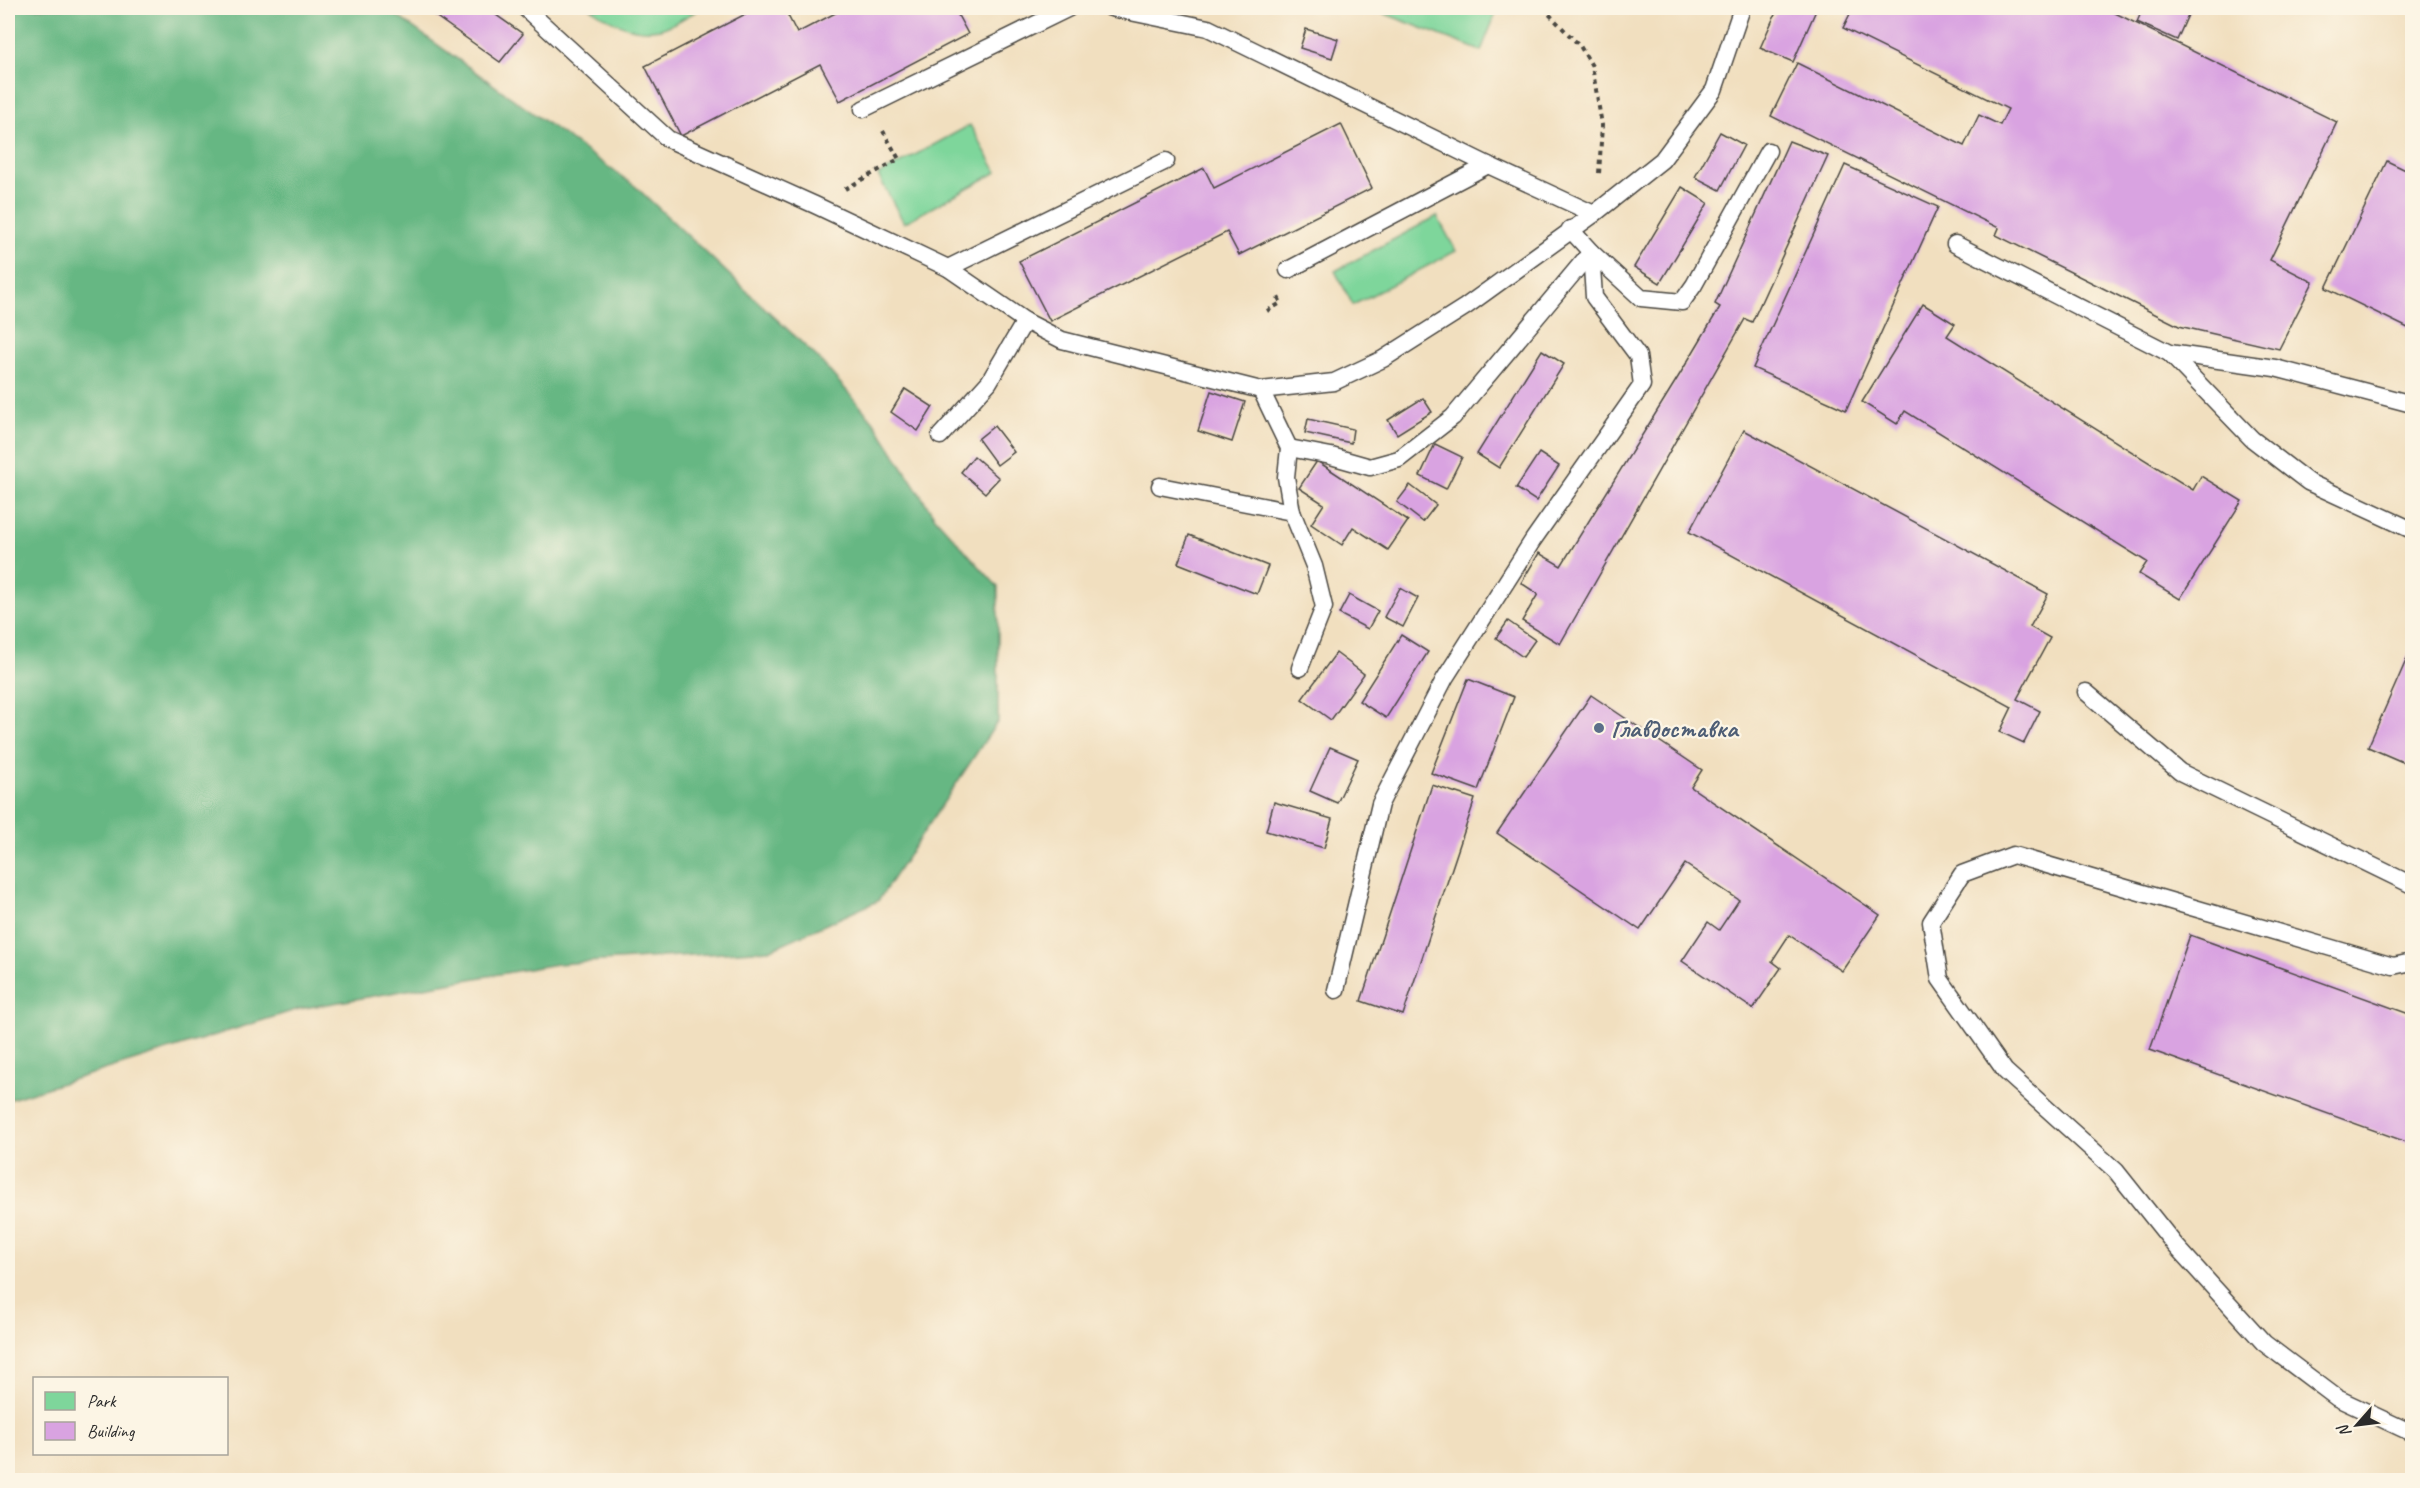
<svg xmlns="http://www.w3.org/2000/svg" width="2420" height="1488" viewBox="0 0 2420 1488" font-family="Caveat,sans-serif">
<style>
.green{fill:#7ed69b;stroke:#548063;stroke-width:1.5}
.forest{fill:#66b783;stroke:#487157;stroke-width:1.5}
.building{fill:#d9a3e1}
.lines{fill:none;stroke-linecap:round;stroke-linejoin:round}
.service-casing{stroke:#494641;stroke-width:19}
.path{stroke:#494641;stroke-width:4;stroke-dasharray:4.5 4.5;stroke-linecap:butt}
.service{stroke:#fff;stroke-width:16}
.service-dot{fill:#5c6f8a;stroke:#fcf5e5;stroke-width:2}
.labels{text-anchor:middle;stroke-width:4.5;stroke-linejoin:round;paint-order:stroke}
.service-label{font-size:26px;font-weight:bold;fill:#4e5e75;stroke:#fcf5e5;text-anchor:start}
</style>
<rect width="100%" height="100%" fill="#fcf5e5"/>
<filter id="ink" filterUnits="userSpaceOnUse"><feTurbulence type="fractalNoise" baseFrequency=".0167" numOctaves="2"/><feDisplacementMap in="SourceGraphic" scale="12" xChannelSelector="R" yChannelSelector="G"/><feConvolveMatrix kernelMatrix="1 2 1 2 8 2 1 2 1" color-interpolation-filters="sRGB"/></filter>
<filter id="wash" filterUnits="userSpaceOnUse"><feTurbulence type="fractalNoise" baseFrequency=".008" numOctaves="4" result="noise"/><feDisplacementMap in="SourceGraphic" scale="24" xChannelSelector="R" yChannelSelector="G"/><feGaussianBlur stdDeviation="1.35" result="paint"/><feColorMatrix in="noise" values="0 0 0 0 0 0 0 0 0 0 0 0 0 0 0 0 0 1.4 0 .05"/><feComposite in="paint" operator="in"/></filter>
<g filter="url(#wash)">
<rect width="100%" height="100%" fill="#f1dfbf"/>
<!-- green -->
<g class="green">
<path d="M590 8H702C689 14 674 26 660 29 633 34 611 22 590 8Z"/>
<polygon points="1370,8 1498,8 1481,51"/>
<polygon points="970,125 997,172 904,223 878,175"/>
<polygon points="1437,216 1456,251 1353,305 1335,271"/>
</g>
<!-- forest -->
<polygon class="forest" points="8,8 386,8 635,186 818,358 874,422 934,516 998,587 998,721 878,901 769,950 557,964 299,1009 8,1100"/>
<g id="blocks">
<!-- building -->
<g class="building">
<polygon points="424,8 486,8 523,34 500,62"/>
<polygon points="757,8 784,8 797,33 845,8 954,8 968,34 840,101 820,64 681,136 645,66"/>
<polygon points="1778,8 1817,8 1793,62 1760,48"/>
<polygon points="1853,8 2105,8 2337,122 2270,260 2313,282 2279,349 2179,326 1996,235 1999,228 1771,116 1797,63 1964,146 1979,115 2000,125 2008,109 1843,28"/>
<polygon points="2143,8 2191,8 2177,40 2137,22"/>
<polygon points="1306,29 1338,39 1332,58 1300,48"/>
<polygon points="1341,124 1372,188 1239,255 1227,232 1050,321 1019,261 1204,168 1214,188"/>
<polygon points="1720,132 1744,145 1720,190 1695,177"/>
<polygon points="1789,141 1828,156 1752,322 1745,319 1560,644 1522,621 1538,594 1521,583 1539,553 1561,566 1680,374 1720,307 1715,304"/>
<polygon points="2387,161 2412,173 2412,330 2326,288"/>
<polygon points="1845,165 1938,207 1846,410 1753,368"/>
<polygon points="1682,187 1708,203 1660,283 1634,267"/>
<polygon points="1923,304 1955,324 1947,336 2193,490 2201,476 2242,501 2180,599 2139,574 2147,562 1905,411 1897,424 1862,402"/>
<polygon points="1542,350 1564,364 1499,468 1477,454"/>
<polygon points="905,389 933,407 918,431 891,412"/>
<polygon points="1211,391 1245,402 1232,442 1198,431"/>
<polygon points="1423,398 1432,412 1397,434 1388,420"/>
<polygon points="1308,419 1353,429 1351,443 1305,433"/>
<polygon points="994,426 1014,452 997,465 978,439"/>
<polygon points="1744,430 2048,594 2030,627 2050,638 2017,699 2040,711 2024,743 2000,732 2012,707 1689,532"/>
<polygon points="1435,444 1462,457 1446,489 1420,476"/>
<polygon points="1539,453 1559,466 1536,501 1516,488"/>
<polygon points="974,456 999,478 985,493 961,472"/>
<polygon points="1317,461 1408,521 1388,550 1353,527 1342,545 1311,524 1324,504 1299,488"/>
<polygon points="1410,485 1436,505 1423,522 1397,502"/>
<polygon points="1189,535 1268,566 1257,594 1178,563"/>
<polygon points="1400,588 1418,598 1403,627 1384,617"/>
<polygon points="1349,595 1378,611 1368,629 1339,614"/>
<polygon points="1508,621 1535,640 1523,657 1496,638"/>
<polygon points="1401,635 1428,652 1386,718 1359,701"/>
<polygon points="2412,647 2412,766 2368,747"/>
<polygon points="1336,653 1364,674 1331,720 1302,699"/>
<polygon points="1468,679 1514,697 1478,790 1431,773"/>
<polygon points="1591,695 1702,770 1691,787 1880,915 1842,971 1789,935 1772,961 1781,968 1753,1009 1682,961 1708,922 1719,930 1739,900 1685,864 1640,930 1497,833"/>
<polygon points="1330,747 1358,759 1337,803 1310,791"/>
<polygon points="1432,785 1475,799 1403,1015 1361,1001"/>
<polygon points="1274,802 1332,819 1324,848 1266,831"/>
<polygon points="2190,935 2412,1015 2412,1144 2150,1050"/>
</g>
</g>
</g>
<g filter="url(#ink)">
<use href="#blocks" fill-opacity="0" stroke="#494641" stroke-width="1.5"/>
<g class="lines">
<defs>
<g id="service">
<polyline points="525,8 668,139 815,205 948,268 1025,321 1062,340 1261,390 1334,382 1383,359 1465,307 1594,214 1662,160 1714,90 1742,8"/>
<polyline points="1111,8 1208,28 1488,165"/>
<polyline points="863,109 1069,8"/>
<polyline points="1955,244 2169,353 2275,368 2412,404"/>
<polyline points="948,268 1166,161"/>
<polyline points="1288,270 1488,165 1594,214"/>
<polyline points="2169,353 2252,439 2308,482 2412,530"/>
<polyline points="1261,390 1289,448 1286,477 1292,512 1314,566 1324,607 1300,668"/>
<polyline points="940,436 989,382 1025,321"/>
<polyline points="1289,448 1331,456 1370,467 1399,459 1453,417 1591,252 1641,298 1682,302 1694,285 1768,151"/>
<polyline points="1160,486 1292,512"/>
<polyline points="2086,692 2180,772 2412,885"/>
<polyline points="2412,962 2393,966 2013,855 1962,874 1931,922 1940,979 2005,1071 2116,1171 2175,1245 2264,1343 2337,1398 2412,1433"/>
<polyline points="1336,990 1380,804 1445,678 1533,540 1642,385 1638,356 1594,297 1591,252 1570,229"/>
</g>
</defs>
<!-- service casing -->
<use href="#service" class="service-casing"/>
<!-- path -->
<g class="path">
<polyline points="1543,8 1580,46 1592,66 1602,125 1599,174"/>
<polyline points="845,189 899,159 883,131"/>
<polyline points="1267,311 1281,303 1278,297"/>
</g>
<!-- service -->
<use href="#service" class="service"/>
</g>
</g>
<!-- markers -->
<circle class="service-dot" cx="1599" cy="728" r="6"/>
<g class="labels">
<!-- service labels -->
<g class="service-label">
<text x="1611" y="737">Главдоставка</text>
</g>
</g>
<!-- margin -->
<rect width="2420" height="1488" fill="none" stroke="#fcf5e5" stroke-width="30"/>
<!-- legend -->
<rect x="33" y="1377" width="195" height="78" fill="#fcf5e5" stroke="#a8a49b" stroke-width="1.5"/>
<rect x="45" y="1392" width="30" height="18" fill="#7ed69b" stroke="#a8a49b" stroke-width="1.5"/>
<text x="87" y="1407" font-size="18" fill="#2b2b2b">Park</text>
<rect x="45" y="1422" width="30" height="18" fill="#d9a3e1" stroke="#a8a49b" stroke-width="1.5"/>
<text x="87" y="1437" font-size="18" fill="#2b2b2b">Building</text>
<!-- north arrow -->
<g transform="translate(2357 1425) rotate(242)" stroke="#fcf5e5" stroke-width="4.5" paint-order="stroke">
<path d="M0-4.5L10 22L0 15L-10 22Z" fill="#2b2b2b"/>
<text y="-9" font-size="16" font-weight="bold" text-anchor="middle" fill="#2b2b2b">N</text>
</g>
</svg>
